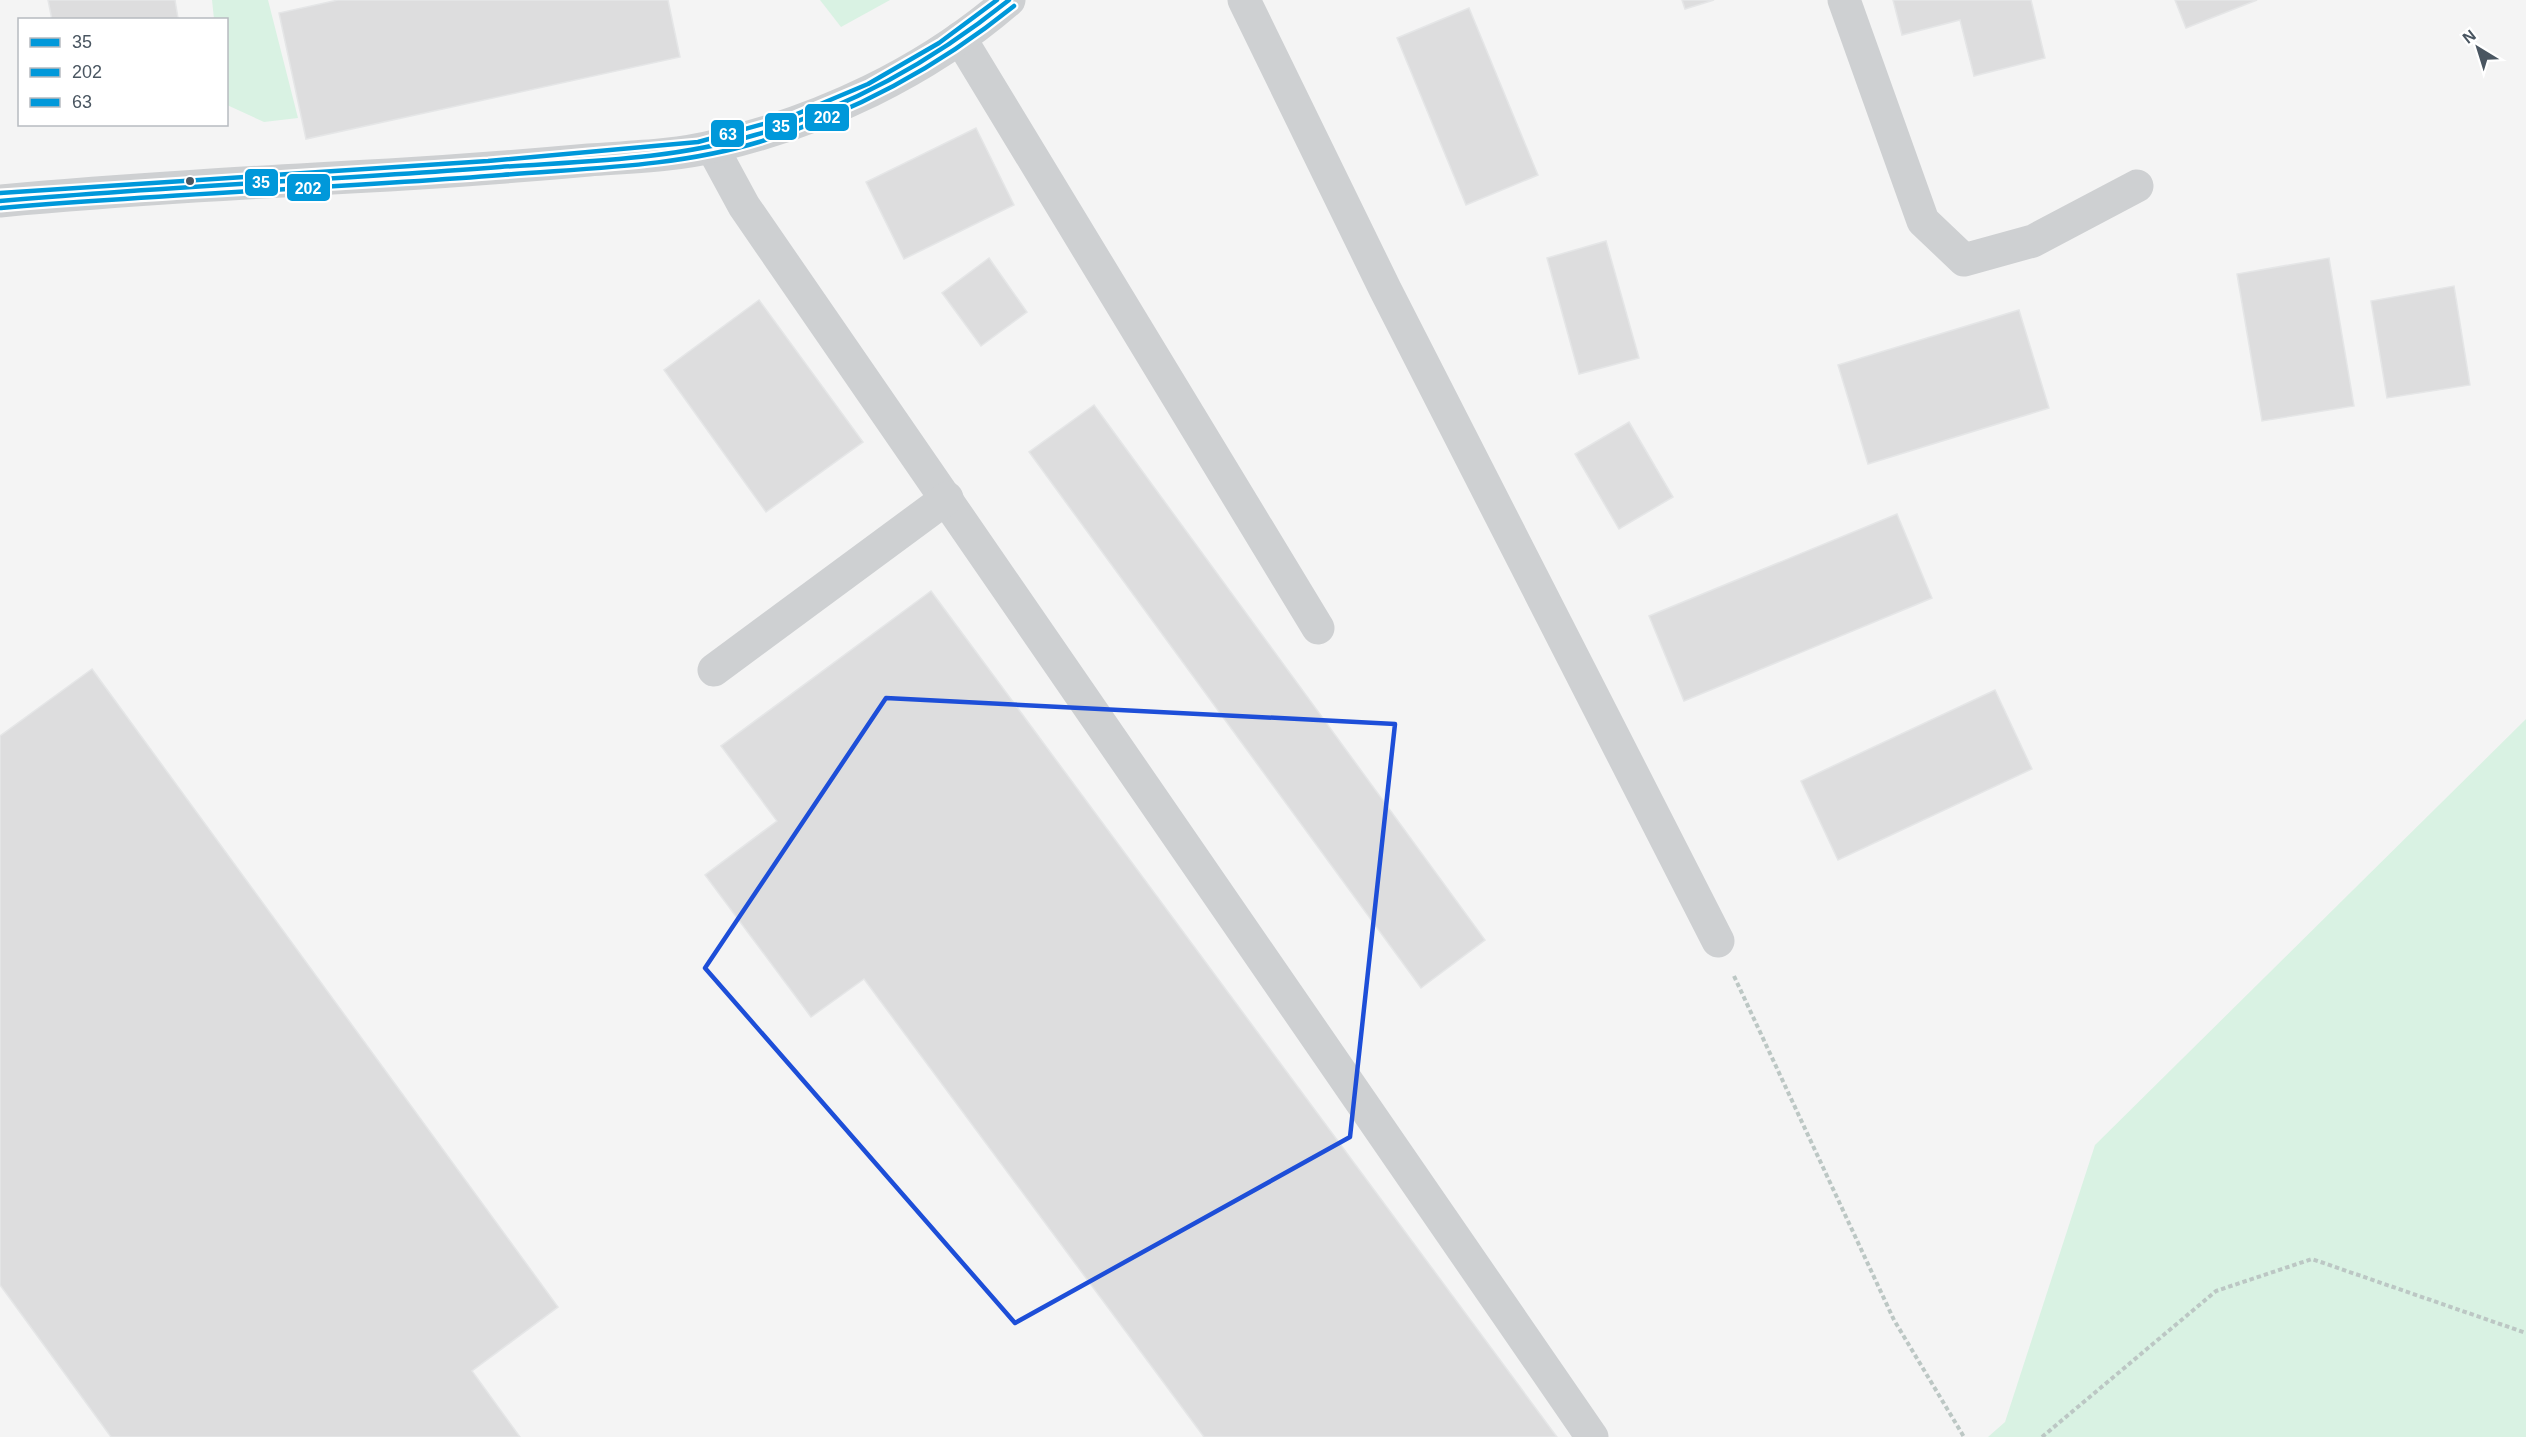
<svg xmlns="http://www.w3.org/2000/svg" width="2526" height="1437" viewBox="0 0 2526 1437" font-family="Arial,sans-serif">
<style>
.green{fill:#d9f2e3}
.building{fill:#ddddde;stroke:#e5e6e7;stroke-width:1.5}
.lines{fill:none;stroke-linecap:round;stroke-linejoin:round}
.path{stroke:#bcc7c4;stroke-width:4;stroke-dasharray:4.5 3;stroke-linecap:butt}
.minor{stroke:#ced0d2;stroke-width:33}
.bus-1-casing{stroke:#fff;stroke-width:9}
.bus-2-casing{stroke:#fff;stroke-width:9}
.bus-3-casing{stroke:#fff;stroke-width:9}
.bus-1{stroke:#0098da;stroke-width:4.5}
.bus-2{stroke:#0098da;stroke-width:4.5}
.bus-3{stroke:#0098da;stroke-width:4.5}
.marked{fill:none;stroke:#1d4ed8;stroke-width:4.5;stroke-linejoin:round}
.bus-dot{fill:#4a5661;stroke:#fff;stroke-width:2}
.line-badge{stroke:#fff;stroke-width:2}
.badge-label{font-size:16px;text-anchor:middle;font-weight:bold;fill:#fff}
</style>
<rect width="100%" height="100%" fill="#f4f4f4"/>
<!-- green -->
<g class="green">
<polygon points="212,0 268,0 298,118 264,122 227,105 226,20 214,19"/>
<polygon points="820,0 890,0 841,27"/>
<polygon points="2526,719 2526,1437 1988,1437 2005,1422 2095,1145"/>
</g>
<!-- building -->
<g class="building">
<polygon points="48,0 175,0 178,18 52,20"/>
<polygon points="338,0 668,0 680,57 306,139 279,13"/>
<polygon points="1682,0 1714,0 1685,9"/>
<polygon points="1893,0 2031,0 2045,58 1974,76 1960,20 1902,35"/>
<polygon points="2175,0 2257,0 2186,28"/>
<polygon points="1469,8 1538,175 1466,205 1397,38"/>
<polygon points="976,128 1014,205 904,259 866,182"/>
<polygon points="1606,241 1639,358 1579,374 1547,258"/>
<polygon points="989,258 1027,312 981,346 942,293"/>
<polygon points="2329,258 2354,406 2262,421 2237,274"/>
<polygon points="2454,286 2470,385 2387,398 2371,301"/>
<polygon points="759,300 863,442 766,512 664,370"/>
<polygon points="2019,310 2049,408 1868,464 1838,365"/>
<polygon points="1094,405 1485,940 1421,988 1029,452"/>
<polygon points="1629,422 1673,497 1619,529 1575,454"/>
<polygon points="1897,514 1932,598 1684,701 1649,616"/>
<polygon points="931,591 1557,1437 1204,1437 864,979 811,1017 705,875 777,821 721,746"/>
<polygon points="92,669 558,1307 472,1371 520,1437 111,1437 0,1285 0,736"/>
<polygon points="1995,690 2032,769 1838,860 1801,781"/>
</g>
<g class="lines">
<!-- path -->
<g class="path">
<polyline points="1734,976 1894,1320 1964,1437"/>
<polyline points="2042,1437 2216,1291 2312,1259 2526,1333"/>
</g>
<!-- minor -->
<g class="minor">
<polyline points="1244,0 1385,289 1718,941"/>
<polyline points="1844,0 1923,221 1964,260 2033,241 2137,186"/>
<polyline points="960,38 1318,628"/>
<polyline points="712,147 744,206 1592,1437"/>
<path d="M0 201C130 189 259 182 389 175 456 171 522 166 589 160 630 157 675 156 715 146 822 121 926 72 1009 0"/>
<polyline points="714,670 947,498"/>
</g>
<defs>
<path id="bus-1" d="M0 201C166 186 333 180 500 167 585 161 672 160 755 135 849 108 933 61 1009 0"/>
<path id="bus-2" d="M1 208C168 194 335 188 502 175 588 168 676 167 759 142 853 113 937 68 1014 6"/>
<polyline id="bus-3" points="0,193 488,161 698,142 792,116 868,84 939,43 997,0"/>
</defs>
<!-- bus-1 casing -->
<use href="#bus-1" class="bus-1-casing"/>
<!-- bus-2 casing -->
<use href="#bus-2" class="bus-2-casing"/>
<!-- bus-3 casing -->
<use href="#bus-3" class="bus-3-casing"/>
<!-- bus-1 -->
<use href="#bus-1" class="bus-1"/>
<!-- bus-2 -->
<use href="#bus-2" class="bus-2"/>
<!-- bus-3 -->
<use href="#bus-3" class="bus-3"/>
</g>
<!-- marked area -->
<path class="marked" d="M886 698 1395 724 1350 1137 1015 1323 705 968Z"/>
<!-- markers -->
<circle class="bus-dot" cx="190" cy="181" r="5"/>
<g class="line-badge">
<rect x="804" y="103" width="46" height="29" rx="6" fill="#0098da"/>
<rect x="764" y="112" width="34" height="29" rx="6" fill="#0098da"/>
<rect x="710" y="119" width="35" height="29" rx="6" fill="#0098da"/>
<rect x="244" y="168" width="35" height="29" rx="6" fill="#0098da"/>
<rect x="286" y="173" width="45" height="29" rx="6" fill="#0098da"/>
</g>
<g class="badge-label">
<text x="827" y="123">202</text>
<text x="781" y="132">35</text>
<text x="728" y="140">63</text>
<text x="261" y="188">35</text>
<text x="308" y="194">202</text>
</g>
<!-- legend -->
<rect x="18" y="18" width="210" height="108" fill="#ffffff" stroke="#b7bbc0" stroke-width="1.5"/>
<rect x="30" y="38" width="30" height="9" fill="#0098da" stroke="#b7bbc0" stroke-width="1.5"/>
<text x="72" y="48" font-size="18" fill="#4a5661">35</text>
<rect x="30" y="68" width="30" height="9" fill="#0098da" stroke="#b7bbc0" stroke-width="1.5"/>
<text x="72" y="78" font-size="18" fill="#4a5661">202</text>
<rect x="30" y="98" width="30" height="9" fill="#0098da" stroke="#b7bbc0" stroke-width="1.5"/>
<text x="72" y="108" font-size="18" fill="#4a5661">63</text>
<!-- north arrow -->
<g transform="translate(2478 48) rotate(322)" stroke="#ffffff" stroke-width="4.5" paint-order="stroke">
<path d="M0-4.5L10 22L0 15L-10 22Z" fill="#4a5661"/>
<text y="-9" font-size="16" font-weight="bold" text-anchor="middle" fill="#4a5661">N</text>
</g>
</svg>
